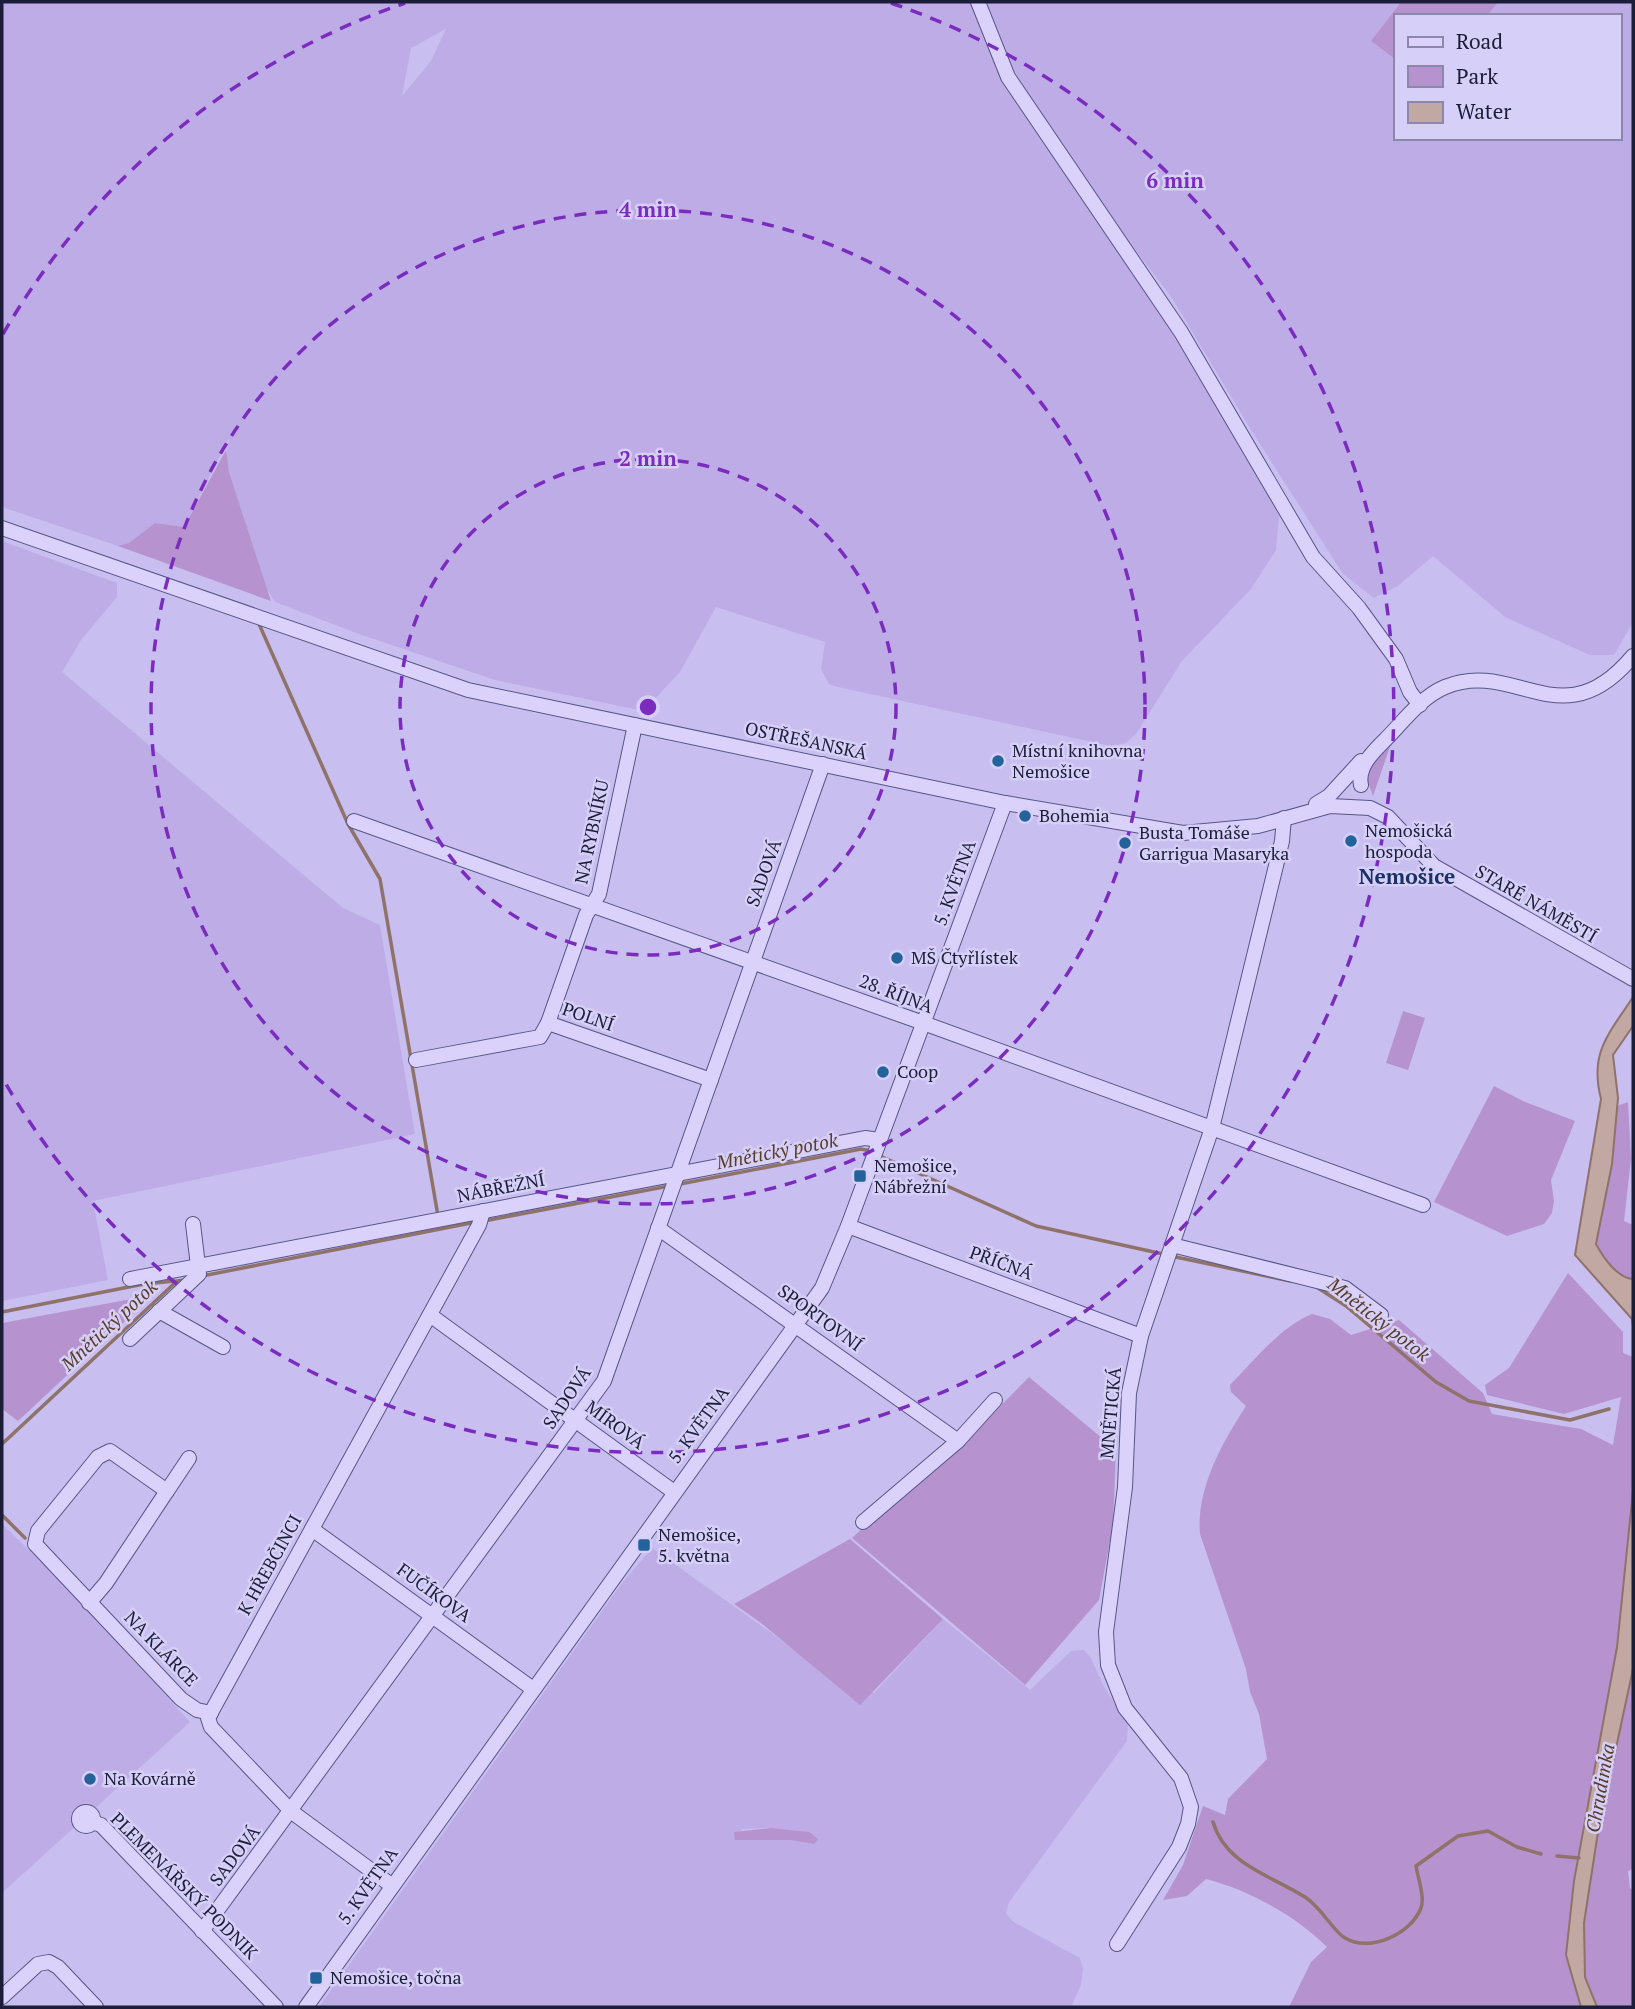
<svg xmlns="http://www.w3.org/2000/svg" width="1635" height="2009" viewBox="0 0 1635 2009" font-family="'PT Serif',serif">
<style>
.farmland{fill:#beace6;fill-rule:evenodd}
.green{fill:#b692ce}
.water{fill:#c1a8a2;stroke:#8f7269;stroke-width:2}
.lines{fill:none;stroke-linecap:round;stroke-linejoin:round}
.stream{stroke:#8f7269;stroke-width:3.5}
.minor-casing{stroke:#575689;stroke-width:16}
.minor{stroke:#dad2fa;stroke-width:14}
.ring{fill:none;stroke:#7b2cbf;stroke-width:3.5;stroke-dasharray:12 9}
.poi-dot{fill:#24629b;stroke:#d6cff7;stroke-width:2.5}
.labels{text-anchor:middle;stroke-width:5;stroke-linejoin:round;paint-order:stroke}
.street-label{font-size:18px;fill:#1c1d38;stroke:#d6cff7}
.poi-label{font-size:18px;fill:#1c1d38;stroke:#d6cff7;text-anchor:start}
.water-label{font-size:19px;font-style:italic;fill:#583d2a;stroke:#d6cff7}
.quarter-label{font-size:21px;font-weight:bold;fill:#193166;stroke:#d6cff7}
.centre{fill:#7b2cbf;stroke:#d6cff7;stroke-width:3.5}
.ring-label{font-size:21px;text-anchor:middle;font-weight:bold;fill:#7b2cbf;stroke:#d6cff7;stroke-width:5;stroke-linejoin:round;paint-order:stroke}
</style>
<rect width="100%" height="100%" fill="#c8bff0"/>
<!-- farmland -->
<g class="farmland">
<path d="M2 2H973L1094 215 1173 328 1262 482 1279 516 1276 550 1251 589 1182 661 1136 734 1126 743 1111 746 838 687 829 684 821 669 825 642 716 607 680 672 650 704 639 710 495 680 359 634 275 602 267 589 229 472 226 457 229 438 184 527 155 523 129 543 118 546 2 507ZM446 29 431 61 402 96 411 48Z"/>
<polygon points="987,2 1401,2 1371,41 1395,59 1395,138 1619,138 1619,16 1487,16 1498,2 1633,2 1633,622 1614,655 1590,655 1505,617 1433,556 1398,586 1374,598 1343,574 1251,430 1172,298 1093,194 1031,99 1002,50"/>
<polygon points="2,541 117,583 117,597 81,640 62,672 343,908 380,925 415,1134 93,1201 108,1280 2,1301"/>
<polygon points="2,1524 56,1576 190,1722 2,1893"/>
<path d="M652 1548 787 1644 874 1693 943 1619 1030 1690 1071 1651 1084 1650 1091 1658 1102 1683 1128 1725 1127 1741 1009 1902 1006 1913 1012 1921 1080 1958 1083 1969 1081 1985 1071 2007H319L622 1583ZM771 1828 808 1832 814 1844 790 1840H735L742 1829Z"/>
</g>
<!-- green -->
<g class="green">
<polygon points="1401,2 1498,2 1487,16 1395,16 1395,59 1371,41"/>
<polygon points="226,450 229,472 271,601 118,546 129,543 155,523 184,527"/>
<polygon points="1393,738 1373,796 1365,774"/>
<polygon points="1403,1011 1425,1018 1408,1070 1386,1063"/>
<polygon points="1494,1086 1523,1101 1575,1121 1551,1180 1554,1201 1552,1213 1544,1224 1507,1236 1434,1202"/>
<path d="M1628 1102 1631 1159 1624 1221 1633 1225V1279C1617 1278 1603 1257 1596 1244L1612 1164 1617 1106Z"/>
<path d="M1568 1273 1623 1332V1353L1633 1357V1505L1617 1647 1574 1881 1566 1955 1581 2007H1289L1311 1962 1327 1947C1296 1916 1249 1890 1206 1879L1187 1896 1163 1900 1183 1865 1203 1806 1225 1815 1228 1799 1267 1759 1259 1714 1250 1692 1246 1669 1200 1534C1196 1489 1222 1443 1246 1406L1231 1392 1230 1385C1254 1361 1280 1327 1312 1314L1330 1319 1351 1335 1399 1320 1483 1393 1492 1414 1581 1429 1613 1445 1621 1397 1564 1414 1487 1395 1485 1385 1509 1368Z"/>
<polygon points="153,1295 18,1421 2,1409 2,1323"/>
<polygon points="1029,1377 1116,1450 1113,1524 1099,1600 1025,1685 852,1538 894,1499 958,1449"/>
<polygon points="850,1539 943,1619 860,1705 761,1623 734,1604"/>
<polygon points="1633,1669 1633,1869 1628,1871 1630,1888 1633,1890 1633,2007 1597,2007 1585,1977 1584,1923 1598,1832"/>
<polygon points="771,1828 809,1832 818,1839 814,1844 790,1840 735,1840 734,1832"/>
</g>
<!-- water -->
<g class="water">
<path d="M1633 997V1026L1613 1055 1618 1098 1612 1164 1596 1244C1603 1257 1617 1278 1633 1279V1326L1632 1319 1575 1255 1601 1099C1589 1052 1609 1034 1633 997Z"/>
<polygon points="1633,1491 1633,1669 1598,1832 1584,1923 1585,1977 1597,2007 1581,2007 1566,1955 1574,1881 1617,1647"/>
</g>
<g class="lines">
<!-- stream -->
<g class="stream">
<polyline points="259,624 348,824 380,879 438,1216"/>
<polyline points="878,1155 1036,1226 1163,1254"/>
<polyline points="680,1184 861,1149 871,1151"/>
<polyline points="484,1221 669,1186"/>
<polyline points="1171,1256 1290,1281"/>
<polyline points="202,1276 476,1222"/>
<polyline points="1318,1288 1346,1306 1436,1382 1469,1401 1570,1420 1609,1409"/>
<polyline points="2,1312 144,1284 175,1281"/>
<polyline points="2,1444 177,1281 184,1280"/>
<polyline points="2,1515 25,1538"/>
<path d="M1213 1822C1226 1865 1270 1875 1305 1897 1321 1907 1333 1931 1345 1938 1370 1953 1411 1934 1421 1908 1425 1897 1418 1878 1416 1866L1458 1836 1488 1831 1517 1847 1541 1854"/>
<polyline points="1557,1856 1579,1858"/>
</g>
<defs>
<g id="minor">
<polyline points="978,2 1008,77 1181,332 1313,557 1359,608 1396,659 1410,692 1420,705"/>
<polyline points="2,528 468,690 1005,803 1183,833 1258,826 1330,806 1370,808 1388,817 1434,866 1633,979"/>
<path d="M1361 785C1357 767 1373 752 1385 740 1403 722 1421 697 1445 687 1516 658 1562 741 1633 656"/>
<polyline points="1316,804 1329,796 1361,761"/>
<polyline points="354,821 915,1020 1423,1205"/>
<polyline points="548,1023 586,915 599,894 635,725"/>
<polyline points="416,1060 540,1037 548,1023 711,1080"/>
<polyline points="848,1226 1141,1336"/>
<polyline points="658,1228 958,1441 995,1400"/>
<polyline points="1172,1245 1345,1288 1381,1315"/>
<polyline points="130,1279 865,1138 880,1140"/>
<polyline points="159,1311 223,1347"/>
<polyline points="430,1315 674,1492"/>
<polyline points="130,1339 199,1274 193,1224"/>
<polyline points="167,1491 189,1458"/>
<polyline points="863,1522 958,1441"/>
<polyline points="312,1529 533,1689"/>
<polyline points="89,1603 106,1583 167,1491 110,1451 98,1457 38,1531 35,1544 181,1699 197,1710 211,1713"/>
<circle cx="86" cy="1819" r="7"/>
<polyline points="92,1822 101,1825 276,2007"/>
<polyline points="391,1885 292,1812 211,1727 208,1718 479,1225 483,1211"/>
<polyline points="202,1931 604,1381 823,764"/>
<polyline points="1117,1944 1179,1847 1188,1824 1191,1807 1181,1778 1125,1708 1108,1665 1106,1632 1125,1487 1129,1393 1141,1336 1212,1128 1282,841 1284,818"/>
<polyline points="2,1997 38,1964 49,1962 58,1967 96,2007"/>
<polyline points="306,2007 822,1288 848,1226 1005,803"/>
</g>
</defs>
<!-- minor casing -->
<use href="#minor" class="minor-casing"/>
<!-- minor -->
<use href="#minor" class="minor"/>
</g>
<!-- distance rings -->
<g class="ring">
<circle cx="648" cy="707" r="248"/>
<circle cx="648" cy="707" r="497"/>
<path d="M3 334A745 745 0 0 1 405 3M891 3A745 745 0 1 1 3 1079"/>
</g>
<!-- markers -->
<g class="poi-dot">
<circle cx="998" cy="761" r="7"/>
<circle cx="1025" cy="816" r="7"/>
<circle cx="1351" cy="841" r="7"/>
<circle cx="1125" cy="843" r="7"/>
<circle cx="897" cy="958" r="7"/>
<circle cx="883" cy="1072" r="7"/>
<rect x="853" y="1169" width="14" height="14" rx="3.5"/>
<rect x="637" y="1538" width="14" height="14" rx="3.5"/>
<circle cx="90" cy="1779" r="7"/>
<rect x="309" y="1971" width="14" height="14" rx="3.5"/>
</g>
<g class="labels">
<!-- street labels -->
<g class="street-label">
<text transform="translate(806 741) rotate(12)" y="6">OSTŘEŠANSKÁ</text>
<text transform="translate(592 832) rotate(-78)" y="6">NA RYBNÍKU</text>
<text transform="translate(764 873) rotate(-70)" y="6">SADOVÁ</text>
<text transform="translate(955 883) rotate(-70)" y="6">5. KVĚTNA</text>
<text transform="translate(1536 904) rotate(30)" y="6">STARÉ NÁMĚSTÍ</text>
<text transform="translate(896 994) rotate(21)" y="6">28. ŘÍJNA</text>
<text transform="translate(588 1017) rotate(19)" y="6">POLNÍ</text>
<text transform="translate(501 1188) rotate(-11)" y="6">NÁBŘEŽNÍ</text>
<text transform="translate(1001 1263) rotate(20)" y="6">PŘÍČNÁ</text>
<text transform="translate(820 1318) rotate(36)" y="6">SPORTOVNÍ</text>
<text transform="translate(567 1398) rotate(-56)" y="6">SADOVÁ</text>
<text transform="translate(1111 1413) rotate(-85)" y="6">MNĚTICKÁ</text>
<text transform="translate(615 1425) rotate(36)" y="6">MÍROVÁ</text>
<text transform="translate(699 1425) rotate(-54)" y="6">5. KVĚTNA</text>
<text transform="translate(270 1565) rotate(-61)" y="6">K HŘEBČINCI</text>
<text transform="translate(434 1593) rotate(36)" y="6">FUČÍKOVA</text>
<text transform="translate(161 1649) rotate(46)" y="6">NA KLÁRCE</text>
<text transform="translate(235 1856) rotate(-53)" y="6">SADOVÁ</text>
<text transform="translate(184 1886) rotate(45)" y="6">PLEMENÁŘSKÝ PODNIK</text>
<text transform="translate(368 1886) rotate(-55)" y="6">5. KVĚTNA</text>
</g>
<!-- poi labels -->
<g class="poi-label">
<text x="1012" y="757">Místní knihovna<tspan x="1012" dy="21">Nemošice</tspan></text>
<text x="1039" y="822">Bohemia</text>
<text x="1365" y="837">Nemošická<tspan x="1365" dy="21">hospoda</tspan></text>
<text x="1139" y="839">Busta Tomáše<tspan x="1139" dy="21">Garrigua Masaryka</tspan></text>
<text x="911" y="964">MŠ Čtyřlístek</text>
<text x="897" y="1078">Coop</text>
<text x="874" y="1172">Nemošice,<tspan x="874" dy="21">Nábřežní</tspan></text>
<text x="658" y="1541">Nemošice,<tspan x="658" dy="21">5. května</tspan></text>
<text x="104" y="1785">Na Kovárně</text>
<text x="330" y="1984">Nemošice, točna</text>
</g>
<!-- water labels -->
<g class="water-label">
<text transform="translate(777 1151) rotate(-11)" y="7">Mnětický potok</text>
<text transform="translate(1379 1319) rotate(38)" y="7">Mnětický potok</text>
<text transform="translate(109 1325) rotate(-43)" y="7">Mnětický potok</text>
<text transform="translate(1600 1788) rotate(-80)" y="7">Chrudimka</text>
</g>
<!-- quarter labels -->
<g class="quarter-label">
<text x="1407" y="884">Nemošice</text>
</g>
</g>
<circle cx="648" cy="707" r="10" class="centre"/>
<g class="ring-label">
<text x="1175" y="188">6 min</text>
<text x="648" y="217">4 min</text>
<text x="648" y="466">2 min</text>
</g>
<!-- border -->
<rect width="1635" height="2009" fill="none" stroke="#1c1d38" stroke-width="7"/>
<!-- legend -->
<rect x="1394" y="14" width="228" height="126" fill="#d6cff7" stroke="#8c88ab" stroke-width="2"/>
<rect x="1408" y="37" width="35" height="10" fill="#dad2fa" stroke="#8c88ab" stroke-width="2"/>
<text x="1456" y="49" font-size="21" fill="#1c1d38">Road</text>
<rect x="1408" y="66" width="35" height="21" fill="#b692ce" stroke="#8c88ab" stroke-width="2"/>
<text x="1456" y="84" font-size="21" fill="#1c1d38">Park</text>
<rect x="1408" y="102" width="35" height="21" fill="#c1a8a2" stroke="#8c88ab" stroke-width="2"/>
<text x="1456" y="119" font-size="21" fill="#1c1d38">Water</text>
</svg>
